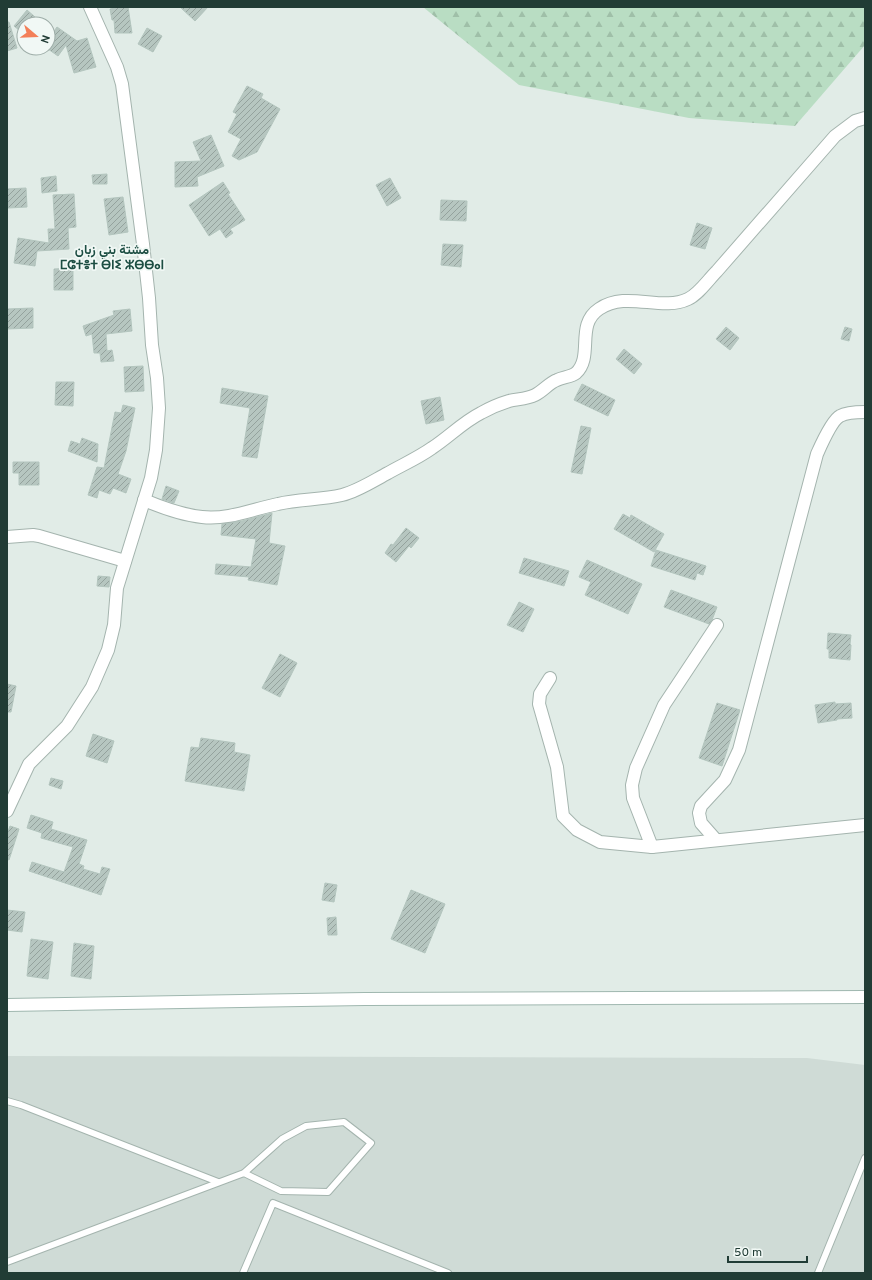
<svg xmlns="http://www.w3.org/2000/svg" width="872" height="1280" viewBox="0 0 872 1280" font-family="Overpass,Vazirmatn,'Noto Sans Tifinagh',sans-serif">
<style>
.built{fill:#cfdbd6}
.forest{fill:url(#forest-firs)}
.building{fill:url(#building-hatch);stroke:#b3c5be}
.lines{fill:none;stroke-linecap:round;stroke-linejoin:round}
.service-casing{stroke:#a4b4ae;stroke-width:8}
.minor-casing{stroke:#a4b4ae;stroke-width:14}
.secondary-casing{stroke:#9fb7af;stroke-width:14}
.service{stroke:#fff;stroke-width:6}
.minor{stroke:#fff;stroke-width:12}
.secondary{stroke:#fff;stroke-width:12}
.labels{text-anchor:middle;stroke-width:3.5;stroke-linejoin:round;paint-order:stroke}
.quarter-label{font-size:13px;font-weight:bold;fill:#1d4e43;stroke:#f1f8f5}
</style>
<defs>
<pattern id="forest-firs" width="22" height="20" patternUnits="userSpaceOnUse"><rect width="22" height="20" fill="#b9ddc3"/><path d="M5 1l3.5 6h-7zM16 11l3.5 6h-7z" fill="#9fbfa8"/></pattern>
<pattern id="building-hatch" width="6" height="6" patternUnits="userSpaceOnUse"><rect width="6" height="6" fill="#b6c6c0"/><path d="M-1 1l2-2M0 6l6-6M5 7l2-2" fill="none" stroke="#94a29d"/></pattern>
</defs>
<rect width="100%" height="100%" fill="#e1ece7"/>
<!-- built -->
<polygon class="built" points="7,1056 807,1058 865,1065 865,1273 7,1273"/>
<!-- forest -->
<polygon class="forest" points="423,7 865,7 865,45 795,126 689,118 519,85"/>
<!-- building -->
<g class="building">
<polygon points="121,7 128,7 132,33 115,33 114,20 112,20 110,9"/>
<polygon points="180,7 208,7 195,21"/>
<polygon points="27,10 43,24 24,24 24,34 14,26"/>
<polygon points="7,22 9,22 17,48 7,51"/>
<polygon points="57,27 77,41 87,38 96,67 74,73 66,45 58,56 48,49 48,40"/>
<polygon points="147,28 162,36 153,52 138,44"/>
<polygon points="247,86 263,94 261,98 280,109 257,152 239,160 232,156 241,139 228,132 237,114 233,112"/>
<polygon points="211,135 224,166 197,177 198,186 175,187 175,162 201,161 193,142"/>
<polygon points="107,174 107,184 93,184 92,175"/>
<polygon points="56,176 57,191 42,193 41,178"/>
<polygon points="390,178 401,198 387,206 376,185"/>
<polygon points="223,182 230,193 228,194 245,220 230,229 233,233 226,238 220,229 209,236 189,205"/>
<polygon points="26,188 27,207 8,208 7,189"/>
<polygon points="74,194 76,227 68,228 69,249 37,251 35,266 14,263 18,238 49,243 48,229 55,229 53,195"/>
<polygon points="123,197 128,232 109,235 104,199"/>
<polygon points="441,200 467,201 466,221 440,220"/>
<polygon points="697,223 712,228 705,249 690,245"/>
<polygon points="443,244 463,245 461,267 441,265"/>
<polygon points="73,268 73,290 54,290 54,269"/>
<polygon points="33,308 33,328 7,329 7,309"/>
<polygon points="130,309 132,331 106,334 107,351 112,350 114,361 101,362 100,353 94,353 92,334 86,336 83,326 114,315 113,311"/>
<polygon points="726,327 739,338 730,350 716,339"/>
<polygon points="845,327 852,329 849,341 841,339"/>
<polygon points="624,349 642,364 634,374 616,359"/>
<polygon points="143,366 144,391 125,392 124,367"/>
<polygon points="56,382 74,382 73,406 55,405"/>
<polygon points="582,384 615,400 608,416 574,400"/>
<polygon points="222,388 268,396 257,458 242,456 250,408 220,403"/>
<polygon points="440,397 444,420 426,424 421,401"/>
<polygon points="123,405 135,408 126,451 118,474 131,479 126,493 113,488 110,494 99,490 97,498 88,495 97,467 104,468 115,412 121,413"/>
<polygon points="581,426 591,428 582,474 571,472"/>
<polygon points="82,438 98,444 97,462 68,451 71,441 80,444"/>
<polygon points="13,462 39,462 39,485 19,485 19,473 13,473"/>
<polygon points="166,486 179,491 174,503 162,499"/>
<polygon points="272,513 269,543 285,546 277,585 248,580 249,577 215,574 216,564 251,567 256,539 221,535 222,524 242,521"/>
<polygon points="623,514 630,518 631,515 664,534 654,552 614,529"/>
<polygon points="406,528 419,538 411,548 409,546 396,562 385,553 391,544 393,545"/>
<polygon points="656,550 706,566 703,575 697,573 695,580 651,566"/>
<polygon points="524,558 569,571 564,586 519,573"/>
<polygon points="587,560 642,584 628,614 585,595 591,582 579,577"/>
<polygon points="98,576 110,577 109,587 97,586"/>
<polygon points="671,590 717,607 712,620 709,624 664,607"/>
<polygon points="519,602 534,609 523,632 507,625"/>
<polygon points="828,633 851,635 850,644 851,645 850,660 829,658 829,649 827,649"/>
<polygon points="280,654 297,663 280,697 262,688"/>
<polygon points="7,684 16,686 11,712 7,712"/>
<polygon points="835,702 835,704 851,703 852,718 837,719 837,720 818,723 815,705"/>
<polygon points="717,703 740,710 722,766 699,758"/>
<polygon points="93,734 114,741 107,763 86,756"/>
<polygon points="201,738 235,743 234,752 250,755 244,791 185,781 191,747 199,748"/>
<polygon points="51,778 63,781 61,789 49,785"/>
<polygon points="31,815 53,822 51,829 87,840 79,864 84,866 83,869 100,874 102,867 110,869 101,895 29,871 32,862 64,872 73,847 41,838 42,833 27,828"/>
<polygon points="10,826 19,829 9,860 7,859 7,834"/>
<polygon points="325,883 337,885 334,902 322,900"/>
<polygon points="411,890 445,904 425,953 391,939"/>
<polygon points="7,910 25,912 22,932 7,930"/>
<polygon points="336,917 337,935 328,935 327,918"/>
<polygon points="31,939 53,942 48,979 27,976"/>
<polygon points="74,943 94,946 91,979 71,976"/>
</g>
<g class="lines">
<defs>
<g id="service">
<polyline points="7,1101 21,1105 218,1182"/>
<polyline points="7,1262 244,1173 282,1139 306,1126 344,1122 371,1143 328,1192 281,1191 244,1173"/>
<polyline points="243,1273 273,1203 448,1273"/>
<polyline points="818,1273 865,1158"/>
</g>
<g id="minor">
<path d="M144 500C163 508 182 515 202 517 228 520 253 509 278 504 299 499 321 500 342 495 358 491 373 481 388 473 402 465 418 458 432 448 449 437 463 422 481 413 490 408 499 404 509 401 517 399 527 399 535 395 543 391 549 383 557 380 563 377 571 377 576 373 594 356 575 325 599 309 627 290 661 312 688 299 699 294 708 280 717 271L835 136 855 121 865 118"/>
<polyline points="7,537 33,535 39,536 125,561"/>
<polyline points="550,678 540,694 539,704 557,767 563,816 577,830 600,842 652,847 865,825"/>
<polyline points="7,811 29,764 67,726 92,687 108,650 114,625 117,588 151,478 156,450 159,408 157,378 152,345 149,298 143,244 122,84 117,67 90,7"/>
<path d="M716 840 701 823 699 813 701 806 725 780 739 750 817 454C821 445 832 420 840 416 847 412 857 412 865 412"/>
<polyline points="652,847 633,798 632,785 636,768 664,705 717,625"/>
</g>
<polyline id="secondary" points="7,1005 365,999 865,997"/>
</defs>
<!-- service casing -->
<use href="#service" class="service-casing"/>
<!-- minor casing -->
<use href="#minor" class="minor-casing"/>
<!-- secondary casing -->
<use href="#secondary" class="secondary-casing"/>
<!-- service -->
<use href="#service" class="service"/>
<!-- minor -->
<use href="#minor" class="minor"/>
<!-- secondary -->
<use href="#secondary" class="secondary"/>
</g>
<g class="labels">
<!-- quarter labels -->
<g class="quarter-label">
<text x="112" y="254">مشتة بني زبان<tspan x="112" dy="15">ⵎⵛⵜⴻⵜ ⴱⵏⵉ ⵣⴱⴱⴰⵏ</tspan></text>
</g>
</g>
<!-- border -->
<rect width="872" height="1280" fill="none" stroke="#213c35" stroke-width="16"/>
<!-- north arrow -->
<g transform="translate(36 36) rotate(109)"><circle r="19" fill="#f1f8f5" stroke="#9eada8"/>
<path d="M0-3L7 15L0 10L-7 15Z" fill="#f37f58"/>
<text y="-6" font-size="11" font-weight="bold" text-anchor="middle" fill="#213c35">N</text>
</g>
<!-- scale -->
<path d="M728 1256v6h79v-6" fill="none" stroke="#213c35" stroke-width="2"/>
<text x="734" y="1256" font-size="12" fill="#213c35" stroke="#f1f8f5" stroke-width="3" paint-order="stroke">50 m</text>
</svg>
